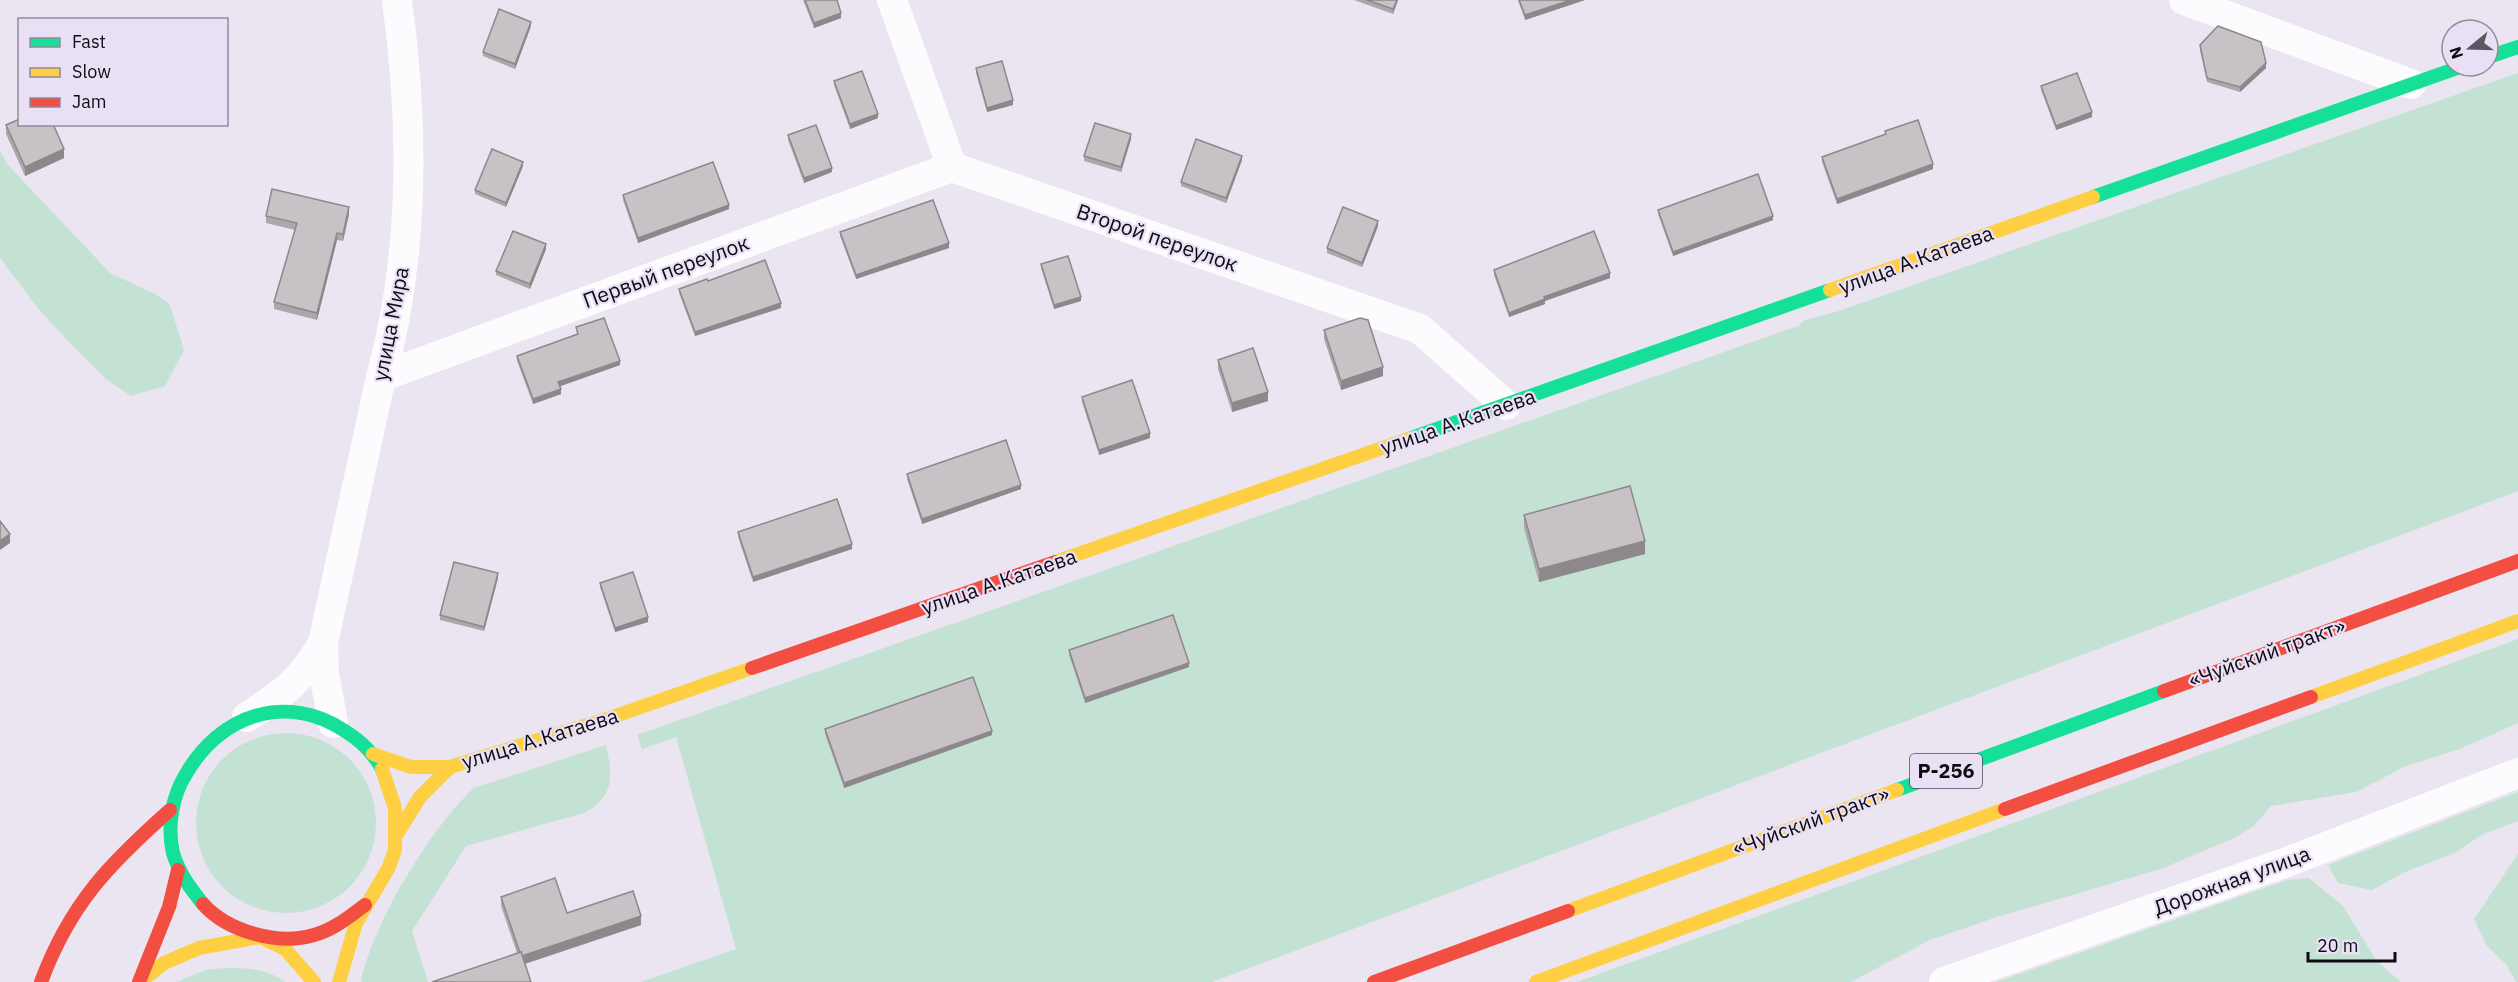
<svg xmlns="http://www.w3.org/2000/svg" width="2518" height="982" viewBox="0 0 2518 982" font-family="'IBM Plex Sans',sans-serif">
<style>
.green{fill:#c4e2d4}
.lines{fill:none;stroke-linecap:round;stroke-linejoin:round}
.street{stroke:#fcfbfd;stroke-width:30}
.fast{stroke:#16e098;stroke-width:14}
.slow{stroke:#ffcf43;stroke-width:14}
.jam{stroke:#f24e42;stroke-width:14}
.wall{fill:#aca7aa}
.shaded-wall{fill:#8c888b}
.building{fill:#c8c2c6;stroke:#8c888b;stroke-width:1.5}
.labels{text-anchor:middle;stroke-width:4.5;stroke-linejoin:round;paint-order:stroke}
.shield{fill:#eae0f5;stroke:#504b56;stroke-width:1.5}
.shield-label{font-size:20px;font-weight:bold;fill:#0e0b12}
.street-label{font-size:21px;fill:#0e0b12;stroke:#eae0f5}
</style>
<rect width="100%" height="100%" fill="#eae5f0"/>
<!-- green -->
<g class="green">
<polygon points="2518,73 2518,491 1212,982 641,982 736,949 676,737 642,749 637,735 1798,326 1803,321 1839,311"/>
<polygon points="0,151 8,165 110,273 157,295 170,305 184,350 165,386 131,396 107,380 70,343 40,311 0,258"/>
<polygon points="2518,639 2518,723 2460,749 2406,766 2356,792 2271,806 2254,826 2234,838 2161,869 1997,917 1930,940 1851,982 1577,982"/>
<circle cx="286" cy="823" r="90"/>
<path d="M606 745C613 775 615 797 584 813L466 846 412 931 428 982H361C372 925 431 827 474 788Z"/>
<polygon points="2518,792 2518,821 2483,834 2453,854 2405,872 2372,890 2338,883 2328,865"/>
<polygon points="2518,854 2518,982 2516,982 2506,964 2487,946 2474,919"/>
<polygon points="2309,878 2343,906 2376,960 2401,982 1996,982 2287,880"/>
<path d="M224 968C247 968 266 968 285 982H177L205 970Z"/>
</g>
<g class="lines">
<!-- street -->
<g class="street">
<polyline points="892,0 952,167"/>
<polyline points="2184,0 2411,84"/>
<polyline points="952,167 1420,329 1506,405"/>
<polyline points="381,377 952,167"/>
<path d="M247 717C283 694 301 681 323 643"/>
<path d="M333 723 324 673 323 643 381 377C415 255 414 125 397 0"/>
<polyline points="1944,982 2287,862 2518,773"/>
</g>
<!-- fast -->
<g class="fast">
<polyline points="2488,57 2518,47"/>
<polyline points="2093,197 2463,66"/>
<polyline points="1411,438 1830,290"/>
<polyline points="1897,790 2164,691"/>
<path d="M203 904C190 888 179 873 173 853 167 827 172 796 186 774 220 715 285 692 345 731 361 741 373 752 382 769"/>
</g>
<!-- slow -->
<g class="slow">
<polyline points="1830,290 2093,197"/>
<polyline points="1055,562 1411,438"/>
<polyline points="2311,697 2518,621"/>
<polyline points="373,754 411,767 450,767 607,719 752,668"/>
<polyline points="397,834 420,797 450,767"/>
<polyline points="1568,911 1897,790"/>
<polyline points="140,982 164,963 199,948 260,937 285,949 314,982"/>
<polyline points="339,982 356,923 388,869 395,850 395,808 382,769"/>
<polyline points="1536,982 2005,809"/>
</g>
<!-- jam -->
<g class="jam">
<polyline points="752,668 1055,562"/>
<polyline points="2164,691 2518,561"/>
<polyline points="2005,809 2311,697"/>
<path d="M203 904C227 931 278 946 314 935 333 930 349 917 365 905"/>
<path d="M41 982C70 904 109 864 170 810"/>
<polyline points="139,982 169,907 178,870"/>
<polyline points="1374,982 1568,911"/>
</g>
</g>
<!-- wall -->
<g class="wall">
<polygon points="803,0 837,0 841,18 814,28"/>
<polygon points="1354,0 1398,0 1393,14"/>
<polygon points="1518,0 1585,0 1525,20"/>
<polygon points="531,26 515,69 483,56 483,52"/>
<polygon points="2200,45 2266,68 2240,92 2207,82 2200,50"/>
<polygon points="976,68 1013,105 987,112 976,73"/>
<polygon points="834,81 878,118 850,129 834,85"/>
<polygon points="2041,86 2092,117 2056,130 2041,90"/>
<polygon points="6,125 64,158 25,176 6,134"/>
<polygon points="1885,131 1933,169 1837,204 1822,162 1822,157 1885,134"/>
<polygon points="788,135 832,172 804,183 788,140"/>
<polygon points="1131,139 1121,172 1084,161 1084,156"/>
<polygon points="1242,160 1226,203 1181,186 1181,182"/>
<polygon points="523,166 506,207 475,194 475,190"/>
<polygon points="623,195 729,209 638,243 623,200"/>
<polygon points="1658,210 1773,220 1673,256 1658,214"/>
<polygon points="349,214 343,241 337,240 317,320 274,309 274,302 295,230 266,223 266,216"/>
<polygon points="1378,226 1362,267 1327,253 1327,248"/>
<polygon points="840,232 949,248 856,279 840,236"/>
<polygon points="546,249 530,289 496,275 496,271"/>
<polygon points="1041,264 1081,301 1054,309 1041,268"/>
<polygon points="1494,270 1610,278 1545,301 1545,304 1509,317 1494,275"/>
<polygon points="708,281 781,308 695,336 679,293 679,289"/>
<polygon points="576,327 620,365 560,386 561,394 533,404 517,361 517,356 577,334"/>
<polygon points="1324,330 1383,376 1341,390 1324,339"/>
<polygon points="1218,360 1268,401 1232,412 1218,369"/>
<polygon points="1082,397 1150,438 1099,455 1082,402"/>
<polygon points="907,474 1021,489 922,524 907,479"/>
<polygon points="1524,515 1645,554 1539,582 1524,528"/>
<polygon points="738,532 852,549 753,582 738,537"/>
<polygon points="498,578 484,631 440,620 440,615"/>
<polygon points="600,583 648,622 615,632 600,587"/>
<polygon points="1069,650 1189,667 1085,703 1069,655"/>
<polygon points="825,729 992,735 844,788 825,734"/>
<polygon points="501,897 567,913 641,925 525,964 517,953 501,906"/>
</g>
<!-- shaded-wall -->
<g class="shaded-wall">
<polygon points="1397,0 1398,0 1393,14 1393,9"/>
<polygon points="1571,0 1585,0 1525,20 1525,15"/>
<polygon points="841,13 841,18 814,28 814,23"/>
<polygon points="531,22 531,26 515,69 515,64"/>
<polygon points="2266,63 2266,68 2240,92 2240,87"/>
<polygon points="1013,100 1013,105 987,112 987,108"/>
<polygon points="2092,112 2092,117 2056,130 2056,126"/>
<polygon points="878,114 878,118 850,129 850,124"/>
<polygon points="1131,134 1131,139 1121,172 1121,167"/>
<polygon points="64,149 64,158 25,176 25,167"/>
<polygon points="1242,156 1242,160 1226,203 1226,198"/>
<polygon points="523,162 523,166 506,207 506,203"/>
<polygon points="1933,164 1933,169 1837,204 1837,199"/>
<polygon points="832,168 832,172 804,183 804,178"/>
<polygon points="729,205 729,209 638,243 638,238"/>
<polygon points="349,207 349,214 343,241 343,234"/>
<polygon points="1773,216 1773,220 1673,256 1673,252"/>
<polygon points="1378,221 1378,226 1362,267 1362,263"/>
<polygon points="337,233 337,240 317,320 317,313"/>
<polygon points="949,243 949,248 856,279 856,275"/>
<polygon points="546,244 546,249 530,289 530,284"/>
<polygon points="1610,273 1610,278 1545,301 1545,304 1509,317 1509,313 1544,297"/>
<polygon points="1081,297 1081,301 1054,309 1054,305"/>
<polygon points="781,303 781,308 695,336 695,332"/>
<polygon points="620,361 620,365 558,387 558,382"/>
<polygon points="1383,367 1383,376 1341,390 1341,381"/>
<polygon points="561,389 561,394 533,404 533,399"/>
<polygon points="1268,392 1268,401 1232,412 1232,403"/>
<polygon points="1150,433 1150,438 1099,455 1099,450"/>
<polygon points="1021,485 1021,489 922,524 922,519"/>
<polygon points="10,534 10,543 0,550 0,541"/>
<polygon points="1645,541 1645,554 1539,582 1539,569"/>
<polygon points="852,544 852,549 753,582 753,577"/>
<polygon points="498,573 498,578 484,631 484,627"/>
<polygon points="648,617 648,622 615,632 615,628"/>
<polygon points="1189,663 1189,667 1085,703 1085,698"/>
<polygon points="992,731 992,735 844,788 844,783"/>
<polygon points="641,916 641,925 521,965 521,956"/>
</g>
<!-- building -->
<g class="building">
<polygon points="805,0 837,0 841,13 814,23"/>
<polygon points="1367,0 1397,0 1393,9"/>
<polygon points="1519,0 1571,0 1525,15"/>
<polygon points="499,9 531,22 515,64 483,52"/>
<polygon points="2218,26 2261,42 2266,63 2240,87 2207,78 2200,45"/>
<polygon points="1002,61 1013,100 987,108 976,68"/>
<polygon points="862,71 878,114 850,124 834,81"/>
<polygon points="2077,73 2092,112 2056,126 2041,86"/>
<polygon points="20,119 20,124 53,124 64,149 25,167 6,125"/>
<polygon points="1918,120 1933,164 1837,199 1822,157 1886,134 1885,131"/>
<polygon points="1095,123 1131,134 1121,167 1084,156"/>
<polygon points="816,125 832,168 804,178 788,135"/>
<polygon points="1196,139 1242,156 1226,198 1181,182"/>
<polygon points="492,149 523,162 506,203 475,190"/>
<polygon points="713,162 729,205 638,238 623,195"/>
<polygon points="1758,174 1773,216 1673,252 1658,210"/>
<polygon points="272,189 349,207 343,234 337,233 317,313 274,302 297,223 266,216"/>
<polygon points="933,200 949,243 856,275 840,232"/>
<polygon points="1343,207 1378,221 1362,263 1327,248"/>
<polygon points="513,231 546,244 530,284 496,271"/>
<polygon points="1594,231 1610,273 1544,297 1545,299 1509,313 1494,270"/>
<polygon points="1068,256 1081,297 1054,305 1041,264"/>
<polygon points="765,260 781,303 695,332 679,289 707,279 708,281"/>
<polygon points="604,318 620,361 558,382 561,389 533,399 517,356 578,334 576,327"/>
<polygon points="1360,318 1368,320 1383,367 1341,381 1324,330"/>
<polygon points="1253,348 1268,392 1232,403 1218,360"/>
<polygon points="1132,380 1150,433 1099,450 1082,397"/>
<polygon points="1006,440 1021,485 922,519 907,474"/>
<polygon points="1630,486 1645,541 1539,569 1524,515"/>
<polygon points="837,499 852,544 753,577 738,532"/>
<polygon points="0,521 10,534 0,541"/>
<polygon points="454,562 498,573 484,627 440,615"/>
<polygon points="633,572 648,617 615,628 600,583"/>
<polygon points="1173,615 1189,663 1085,698 1069,650"/>
<polygon points="973,677 992,731 844,783 825,729"/>
<polygon points="555,878 567,913 633,891 641,916 522,956 521,952 520,953 501,897"/>
<polygon points="521,952 531,982 432,982"/>
</g>
<g class="labels">
<!-- shield labels -->
<rect class="shield" x="1910" y="754" width="72" height="34" rx="4.5"/>
<g class="shield-label">
<text x="1946" y="778">Р-256</text>
</g>
<!-- street labels -->
<g class="street-label">
<text transform="translate(1157 238) rotate(19)" y="7">Второй переулок</text>
<text transform="translate(1916 260) rotate(-20)" y="7">улица А.Катаева</text>
<text transform="translate(666 272) rotate(-20)" y="7">Первый переулок</text>
<text transform="translate(391 324) rotate(-79)" y="7">улица Мира</text>
<text transform="translate(1458 422) rotate(-19)" y="7">улица А.Катаева</text>
<text transform="translate(999 582) rotate(-19)" y="7">улица А.Катаева</text>
<text transform="translate(2267 653) rotate(-20)" y="7">«Чуйский тракт»</text>
<text transform="translate(540 739) rotate(-17)" y="7">улица А.Катаева</text>
<text transform="translate(1811 821) rotate(-20)" y="7">«Чуйский тракт»</text>
<text transform="translate(2232 881) rotate(-20)" y="7">Дорожная улица</text>
</g>
</g>
<!-- legend -->
<rect x="18" y="18" width="210" height="108" fill="#eae0f5" stroke="#928b9a" stroke-width="1.5"/>
<rect x="30" y="38" width="30" height="9" fill="#16e098" stroke="#928b9a" stroke-width="1.5"/>
<text x="72" y="48" font-size="18" fill="#0e0b12">Fast</text>
<rect x="30" y="68" width="30" height="9" fill="#ffcf43" stroke="#928b9a" stroke-width="1.5"/>
<text x="72" y="78" font-size="18" fill="#0e0b12">Slow</text>
<rect x="30" y="98" width="30" height="9" fill="#f24e42" stroke="#928b9a" stroke-width="1.5"/>
<text x="72" y="108" font-size="18" fill="#0e0b12">Jam</text>
<!-- north arrow -->
<g transform="translate(2470 48) rotate(251)"><circle r="28" fill="#eae0f5" stroke="#928b9a" stroke-width="1.5"/>
<path d="M0-4.5L10 22L0 15L-10 22Z" fill="#5b5760"/>
<text y="-9" font-size="16" font-weight="bold" text-anchor="middle" fill="#0e0b12">N</text>
</g>
<!-- scale -->
<path d="M2308 952v9h87v-9" fill="none" stroke="#0e0b12" stroke-width="3"/>
<text x="2317" y="952" font-size="18" fill="#0e0b12" stroke="#eae0f5" stroke-width="4.5" paint-order="stroke">20 m</text>
</svg>
